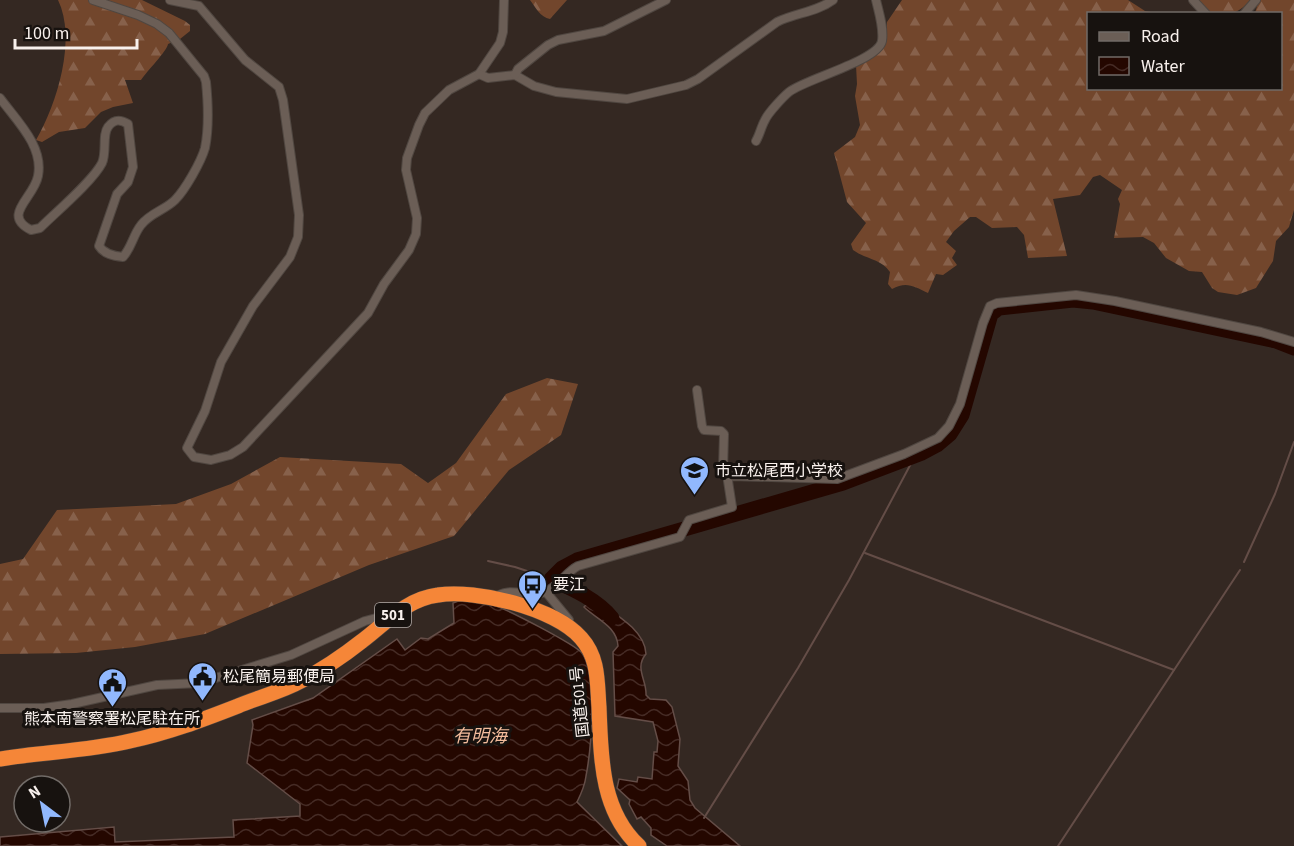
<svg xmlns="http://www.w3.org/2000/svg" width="1294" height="846" viewBox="0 0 1294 846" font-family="'Source Sans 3','Noto Sans JP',sans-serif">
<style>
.forest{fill:url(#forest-firs)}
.water{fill:url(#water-waves);stroke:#644d47;stroke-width:1.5}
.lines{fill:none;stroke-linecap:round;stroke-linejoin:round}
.stream{stroke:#644d47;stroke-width:2}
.river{stroke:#240700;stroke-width:15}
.street-casing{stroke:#504741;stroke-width:10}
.highway-casing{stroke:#504741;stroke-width:16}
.street{stroke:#6b5e56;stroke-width:8}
.highway{stroke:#f58638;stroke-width:15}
.labels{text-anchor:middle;stroke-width:6;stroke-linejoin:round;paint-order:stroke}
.shield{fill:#17120f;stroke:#b4adaa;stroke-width:1.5}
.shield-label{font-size:15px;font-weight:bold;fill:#f8f0ec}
.poi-label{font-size:16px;fill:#f8f0ec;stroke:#17120f;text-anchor:start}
.street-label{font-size:16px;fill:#f8f0ec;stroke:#17120f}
.water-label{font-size:18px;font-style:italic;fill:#f3bc9c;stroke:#17120f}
</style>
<defs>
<pattern id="forest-firs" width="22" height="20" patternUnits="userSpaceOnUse" patternTransform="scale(1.5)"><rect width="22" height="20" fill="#72462c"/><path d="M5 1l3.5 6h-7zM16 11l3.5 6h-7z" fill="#87614b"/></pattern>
<pattern id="water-waves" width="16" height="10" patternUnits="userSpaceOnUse" patternTransform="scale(1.5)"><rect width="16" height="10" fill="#240700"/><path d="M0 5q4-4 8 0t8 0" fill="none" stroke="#452b25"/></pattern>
</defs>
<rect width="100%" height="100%" fill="#342822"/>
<!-- forest -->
<g class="forest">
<path d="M58 0H142L185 21 190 25V31L180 39 168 44C167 51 147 71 141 80H125L133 103 113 107 101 112 85 128 59 132 42 142 36 140C57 104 77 39 58 0Z"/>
<path d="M530 0H567L550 19C540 17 536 8 530 0Z"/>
<path d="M902 0H1128L1145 11 1157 13 1088 14V88H1280V14L1255 13 1259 0H1294V210L1289 227 1276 241 1273 261 1256 288 1237 295 1218 292 1212 288 1202 272 1189 271 1166 258 1154 243 1143 237 1114 238 1120 204 1118 199 1122 190 1100 175 1093 177 1080 195 1053 199 1067 256 1028 258 1024 235 1017 227 992 228 976 217H970L954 231 946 242 956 251 952 258 957 265 943 275 936 274 928 293C914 286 906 281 892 289L888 284 890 272C880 258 867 260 853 250L851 244 866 223 847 202 834 153 855 137 860 125 855 96 857 84 856 65 886 42 887 22Z"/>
<path d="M1198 0H1250C1236 17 1229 13 1209 13Z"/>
<polygon points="547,378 578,384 561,435 509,470 454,536 369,565 205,634 135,647 76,653 0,654 0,564 23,559 57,510 176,504 231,484 280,457 401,464 428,483 456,463 506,394"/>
</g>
<!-- water -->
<g class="water">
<path d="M461 600C471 601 483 601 493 605 507 609 574 644 582 653 598 674 591 750 586 776 585 785 581 794 577 802L622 846H0V837L114 827 115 842 234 837 233 820 300 816V804L247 763 253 725 252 720 313 698 397 639 405 650 421 638 428 639 454 623 453 603Z"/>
<path d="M598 602C615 614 645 630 646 654 634 668 647 680 646 695L650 699 666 700 672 707 680 739 678 766 688 781 690 800 695 808 740 846H667L651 835V828L641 817 637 819 629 804 630 800 617 788 619 779 637 782 638 777 652 779 654 752H657L658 741 653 722 615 716 613 652 618 646C617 626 596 619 584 607L586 605 595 606Z"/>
</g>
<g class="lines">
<!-- stream -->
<g class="stream">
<polyline points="865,553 1174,670"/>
<polyline points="488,561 515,567 551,579"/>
<polyline points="1244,562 1275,494 1294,442"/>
<polyline points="704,818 798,668 849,580 915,456"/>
<polyline points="1058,846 1240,570"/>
</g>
<!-- river -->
<path class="river" d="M612 618C596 599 573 589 551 579L562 568 577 560 843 483 922 453 937 445 950 434 962 415 991 314 999 308 1073 300 1093 302 1276 341 1294 348"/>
<defs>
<g id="street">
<polyline points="170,0 199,6 245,60 279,87 283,100 299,215 298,237 290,257 253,306 221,362 205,411 187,448 194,457 211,460 230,455 243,447 368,313 384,284 409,250 416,234 417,218 406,170 407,158 419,125 425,113 449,90 479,74 500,43 503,32 504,0"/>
<polyline points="1193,0 1206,14"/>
<polyline points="1244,14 1256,0"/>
<path d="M479 74 488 78 515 75 534 86 556 92 627 99 686 85 698 79 777 22C795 13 817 12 833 0"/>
<polyline points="515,75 518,69 548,45 558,40 604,31 666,0"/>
<path d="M0 98C16 120 44 146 38 176 34 198 1 215 31 230L40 228C55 213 93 181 102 163 107 152 102 135 108 127 114 119 120 119 128 124L133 167 128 182 117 194 99 246C104 254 113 256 123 257 132 247 133 235 141 225 150 213 165 210 175 200 185 190 201 162 205 148 209 128 208 102 206 82L204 76 169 33 157 24 138 15 93 0"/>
<path d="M756 141C760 134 761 127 765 120 768 113 783 97 789 92 805 79 878 61 882 41 884 28 879 13 876 0"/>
<polyline points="697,390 702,426 704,430 721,431 724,434 723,471 728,478"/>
<polyline points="546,592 569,620 568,626"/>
<path d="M495 598C509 585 529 599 545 592 558 587 566 572 578 566L680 537 689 520 732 507 728 481V478L732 476 837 479 904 454 938 438 949 426 960 404 983 323 990 306 997 303 1076 295 1115 301 1261 332 1294 342"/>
<polyline points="0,708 44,708 72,704 157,685 199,683 291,655 365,621 380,617 387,620"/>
</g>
<path id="highway" d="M0 759C43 752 88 751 130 741 168 733 202 720 238 706 259 697 281 692 301 681 322 670 343 656 362 641 386 623 406 599 438 595 476 589 555 608 581 638 599 658 597 682 599 707 601 755 600 810 639 846"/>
</defs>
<!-- street casing -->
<use href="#street" class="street-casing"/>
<!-- highway casing -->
<use href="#highway" class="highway-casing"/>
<!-- street -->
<use href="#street" class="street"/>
<!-- highway -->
<use href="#highway" class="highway"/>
</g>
<!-- icons -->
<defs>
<symbol id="school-pin" viewBox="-11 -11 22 30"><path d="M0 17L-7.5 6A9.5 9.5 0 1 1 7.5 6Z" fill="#91b8fd" stroke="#17120f"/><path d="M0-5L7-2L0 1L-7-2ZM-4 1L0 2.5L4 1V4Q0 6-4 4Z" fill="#111"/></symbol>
<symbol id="bus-pin" viewBox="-11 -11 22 30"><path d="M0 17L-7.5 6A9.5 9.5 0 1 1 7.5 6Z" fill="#91b8fd" stroke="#17120f"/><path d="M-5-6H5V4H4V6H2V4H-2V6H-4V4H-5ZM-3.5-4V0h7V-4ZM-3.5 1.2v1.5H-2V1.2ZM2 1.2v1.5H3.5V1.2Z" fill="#111"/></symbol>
<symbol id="civic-pin" viewBox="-11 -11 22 30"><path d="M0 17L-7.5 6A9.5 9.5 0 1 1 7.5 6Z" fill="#91b8fd" stroke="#17120f"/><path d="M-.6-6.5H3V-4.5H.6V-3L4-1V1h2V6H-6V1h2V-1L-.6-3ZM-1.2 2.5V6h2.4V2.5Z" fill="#111"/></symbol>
</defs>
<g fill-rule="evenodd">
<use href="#school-pin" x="678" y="454" width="33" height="45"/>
<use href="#bus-pin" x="516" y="568" width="33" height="45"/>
<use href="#civic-pin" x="186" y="660" width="33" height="45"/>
<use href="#civic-pin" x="96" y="666" width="33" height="45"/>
</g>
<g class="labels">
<!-- shield labels -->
<rect class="shield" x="375" y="603" width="36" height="24" rx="4.5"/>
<g class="shield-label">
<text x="393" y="620">501</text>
</g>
<!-- poi labels -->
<g class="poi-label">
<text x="715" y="476">市立松尾西小学校</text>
<text x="553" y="590">要江</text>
<text x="223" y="682">松尾簡易郵便局</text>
<text x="112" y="724" text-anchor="middle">熊本南警察署松尾駐在所</text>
</g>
<!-- street labels -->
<g class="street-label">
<text transform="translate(579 702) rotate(-96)" y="6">国道501号</text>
</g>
<!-- water labels -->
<g class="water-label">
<text x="480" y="742">有明海</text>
</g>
</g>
<!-- legend -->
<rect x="1087" y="12" width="195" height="78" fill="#17120f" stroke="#716b67" stroke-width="1.5"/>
<rect x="1099" y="32" width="30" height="9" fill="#6b5e56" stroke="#716b67" stroke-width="1.5"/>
<text x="1141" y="42" font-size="18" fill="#f8f0ec">Road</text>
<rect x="1099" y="57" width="30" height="18" fill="url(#water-waves)" stroke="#716b67" stroke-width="1.5"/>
<text x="1141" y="72" font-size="18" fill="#f8f0ec">Water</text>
<!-- north arrow -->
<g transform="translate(42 804) rotate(328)"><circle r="28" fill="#17120f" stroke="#716b67" stroke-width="1.5"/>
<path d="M0-4.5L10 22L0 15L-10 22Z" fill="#91b8fd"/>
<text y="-9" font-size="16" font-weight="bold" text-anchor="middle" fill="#f8f0ec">N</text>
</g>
<!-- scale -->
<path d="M15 39v9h122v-9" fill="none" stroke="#f8f0ec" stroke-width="3"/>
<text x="24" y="39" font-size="18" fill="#f8f0ec" stroke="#17120f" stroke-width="4.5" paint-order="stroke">100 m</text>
</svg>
